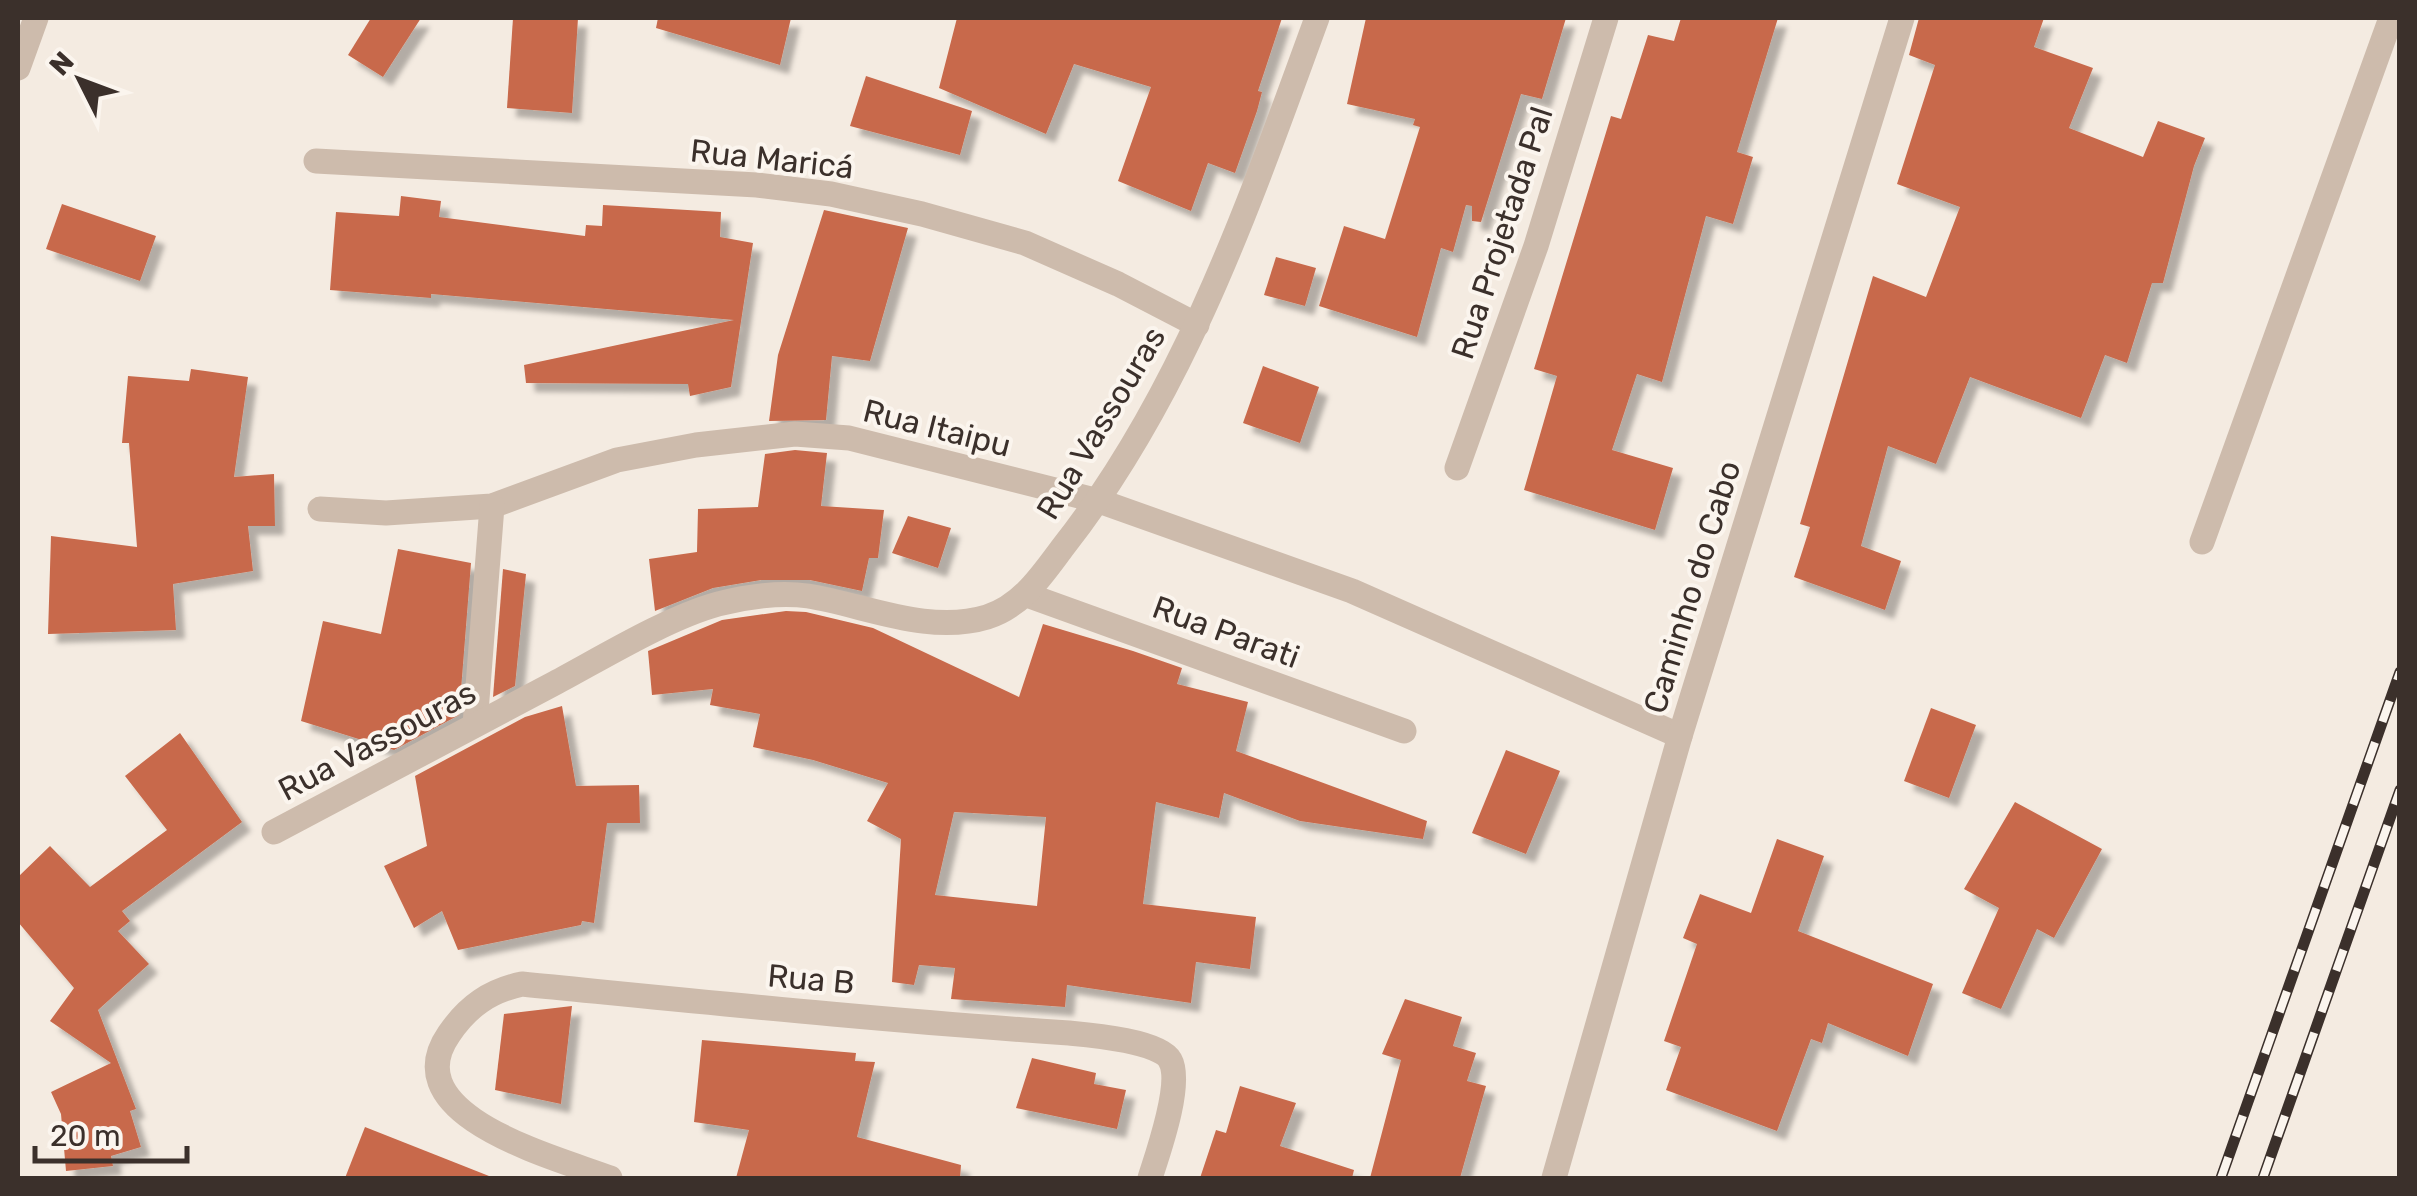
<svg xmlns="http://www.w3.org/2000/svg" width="2417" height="1196" viewBox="0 0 2417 1196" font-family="Rubik,sans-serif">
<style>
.building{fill:#c8694b;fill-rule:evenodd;filter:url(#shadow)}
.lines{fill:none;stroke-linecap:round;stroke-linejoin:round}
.street{stroke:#cdbbac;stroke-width:25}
.rail-casing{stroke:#3b302b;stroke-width:11}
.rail{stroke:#fbf5ee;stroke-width:8;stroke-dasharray:22;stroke-linecap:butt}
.labels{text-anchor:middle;stroke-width:8;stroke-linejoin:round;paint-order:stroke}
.street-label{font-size:32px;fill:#3b302b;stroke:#fbf5ee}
</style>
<defs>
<filter id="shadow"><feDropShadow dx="9" dy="9" stdDeviation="2.5" flood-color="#0004"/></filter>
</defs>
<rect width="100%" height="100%" fill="#f4ebe1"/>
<!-- building -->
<g class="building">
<polygon points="371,18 421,18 383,77 348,55"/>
<polygon points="513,18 578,18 572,113 507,108"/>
<polygon points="658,18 791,18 780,65 656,28"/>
<polygon points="957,18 1282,18 1258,91 1262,92 1257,111 1235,173 1208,163 1191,211 1118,181 1151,87 1074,64 1046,134 939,88"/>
<polygon points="1366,18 1566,18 1542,99 1521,94 1481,222 1472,221 1472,206 1466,205 1453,252 1441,248 1417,337 1319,306 1344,226 1385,239 1420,127 1413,125 1415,119 1347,104"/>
<polygon points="1681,18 1778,18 1737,152 1753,157 1733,224 1706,216 1662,382 1637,374 1612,450 1673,468 1655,530 1524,490 1557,376 1534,369 1611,116 1621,119 1648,35 1674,41"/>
<polygon points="1919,18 2044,18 2034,47 2093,68 2069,128 2143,157 2158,121 2205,138 2194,166 2163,283 2152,283 2127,363 2105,355 2081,418 1970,377 1936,464 1888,446 1861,546 1901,561 1885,610 1794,577 1810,527 1800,524 1873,276 1926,297 1960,207 1897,184 1935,65 1909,55"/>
<polygon points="866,76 972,111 960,155 850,126"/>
<polygon points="401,196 441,201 439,217 585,236 586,225 602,226 603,205 721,212 720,237 753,243 731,387 690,396 688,384 526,383 524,365 734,320 431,294 431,298 330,290 336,212 399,216"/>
<polygon points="62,204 156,236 140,281 46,249"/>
<polygon points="824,210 908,228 870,361 832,356 826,420 769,421 778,355"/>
<polygon points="1276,257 1316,268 1305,306 1264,295"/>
<polygon points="1263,366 1319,387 1300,443 1243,423"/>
<polygon points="191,369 248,377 234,477 274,474 275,526 248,526 253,571 173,584 176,630 48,634 51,536 137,547 129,443 122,443 128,376 189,381"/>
<polygon points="795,450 827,453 821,506 884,510 878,558 869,558 862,591 810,580 761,580 713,588 655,611 649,559 697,552 698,509 758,507 765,454"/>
<polygon points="908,516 951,528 938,568 892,553"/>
<polygon points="398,549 471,563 459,715 394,750 301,721 323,621 381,634"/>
<polygon points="503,569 526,574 515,686 493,697"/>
<path d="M786 611 806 612 873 628 1019 697 1043 624 1133 651 1182 668 1177 684 1248 702 1236 751 1427 821 1423 839 1300 821 1224 793 1219 818 1156 802 1143 904 1256 917 1250 969 1196 962 1191 1003 1067 985 1065 1007 951 999 955 968 919 965 914 985 892 982 901 839 867 821 888 783 813 760 753 747 760 714 710 705 713 689 652 695 648 651 722 620ZM954 812 1046 817 1037 906 935 895Z"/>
<polygon points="562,706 576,786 639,785 640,823 607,823 594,923 582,921 581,925 458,950 442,911 414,928 384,866 427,846 415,776 525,717"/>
<polygon points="1931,708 1976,725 1949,798 1904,781"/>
<polygon points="180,733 242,822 122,911 130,921 118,931 149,964 98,1010 136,1109 130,1111 141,1147 111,1156 113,1166 66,1171 61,1114 51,1092 111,1063 50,1021 74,988 18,922 18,877 50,846 90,887 167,830 125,776"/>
<polygon points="1506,750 1560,771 1526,854 1472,833"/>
<polygon points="2015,802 2102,849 2054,938 2037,929 2001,1009 1962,993 1999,908 1964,889"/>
<polygon points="1777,839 1824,856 1798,931 1933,984 1908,1056 1828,1023 1822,1043 1811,1039 1777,1131 1666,1090 1681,1047 1664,1041 1697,944 1683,938 1700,894 1751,913"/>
<polygon points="1405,999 1462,1017 1453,1046 1476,1053 1467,1081 1486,1086 1460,1178 1370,1178 1401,1060 1382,1054"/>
<polygon points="572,1006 561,1104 495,1090 504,1014"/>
<polygon points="702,1040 856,1053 855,1061 875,1062 857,1137 961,1165 960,1178 736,1178 749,1130 694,1122"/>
<polygon points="1032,1058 1096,1073 1094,1084 1126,1090 1117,1129 1016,1108"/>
<polygon points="1240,1086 1296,1103 1280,1146 1354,1170 1352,1178 1200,1178 1216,1130 1226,1133"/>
<polygon points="365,1127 489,1176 489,1178 345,1178"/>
</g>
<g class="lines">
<!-- street -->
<g class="street">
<polyline points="18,68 36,18"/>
<polyline points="316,161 757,185 831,194 922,214 1025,243 1118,284 1197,325"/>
<polyline points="1457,468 1536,246 1606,18"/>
<polyline points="320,509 386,513 492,506 617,460 696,445 795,434 849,438 1099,501 1352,591 1680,736"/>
<polyline points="2202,542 2391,18"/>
<polyline points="1027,595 1404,731"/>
<polyline points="475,725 492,506"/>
<path d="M274 832C368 782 461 733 555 683 602 658 667 618 718 604 745 597 780 592 808 596 865 605 928 635 987 617 1022 606 1042 575 1063 547 1185 392 1250 201 1317 18"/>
<path d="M610 1178C558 1158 392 1116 449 1034 468 1006 490 991 522 984 705 1002 887 1021 1069 1033 1090 1035 1160 1041 1170 1060 1183 1083 1158 1153 1150 1178"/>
<polyline points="1554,1178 1680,736 1902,18"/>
</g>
<defs>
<g id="rail">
<polyline points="2221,1178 2400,672"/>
<polyline points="2263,1178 2400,790"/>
</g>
</defs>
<!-- rail casing -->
<use href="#rail" class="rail-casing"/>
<!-- rail -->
<use href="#rail" class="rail"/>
</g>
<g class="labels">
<!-- street labels -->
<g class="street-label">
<text transform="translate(772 159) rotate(6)" y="11">Rua Maricá</text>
<text transform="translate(1502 233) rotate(-72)" y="11">Rua Projetada Pal</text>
<text transform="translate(1101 423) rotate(-59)" y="11">Rua Vassouras</text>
<text transform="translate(937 428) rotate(14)" y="11">Rua Itaipu</text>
<text transform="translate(1692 587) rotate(-73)" y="11">Caminho do Cabo</text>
<text transform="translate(1226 632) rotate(20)" y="11">Rua Parati</text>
<text transform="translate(377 741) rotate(-28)" y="11">Rua Vassouras</text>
<text transform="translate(811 979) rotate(5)" y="11">Rua B</text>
</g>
</g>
<!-- border -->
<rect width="2417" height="1196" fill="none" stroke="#3b302b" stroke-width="40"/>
<!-- north arrow -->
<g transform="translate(80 80) rotate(312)" stroke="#fbf5ee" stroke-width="8" paint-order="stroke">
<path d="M0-8L18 38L0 25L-18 38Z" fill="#3b302b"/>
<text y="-15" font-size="28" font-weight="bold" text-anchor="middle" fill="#3b302b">N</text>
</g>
<!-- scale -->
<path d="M35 1146v15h152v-15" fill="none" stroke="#3b302b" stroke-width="5"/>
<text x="50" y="1146" font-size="30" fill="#3b302b" stroke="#fbf5ee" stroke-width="8" paint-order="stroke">20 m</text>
</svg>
